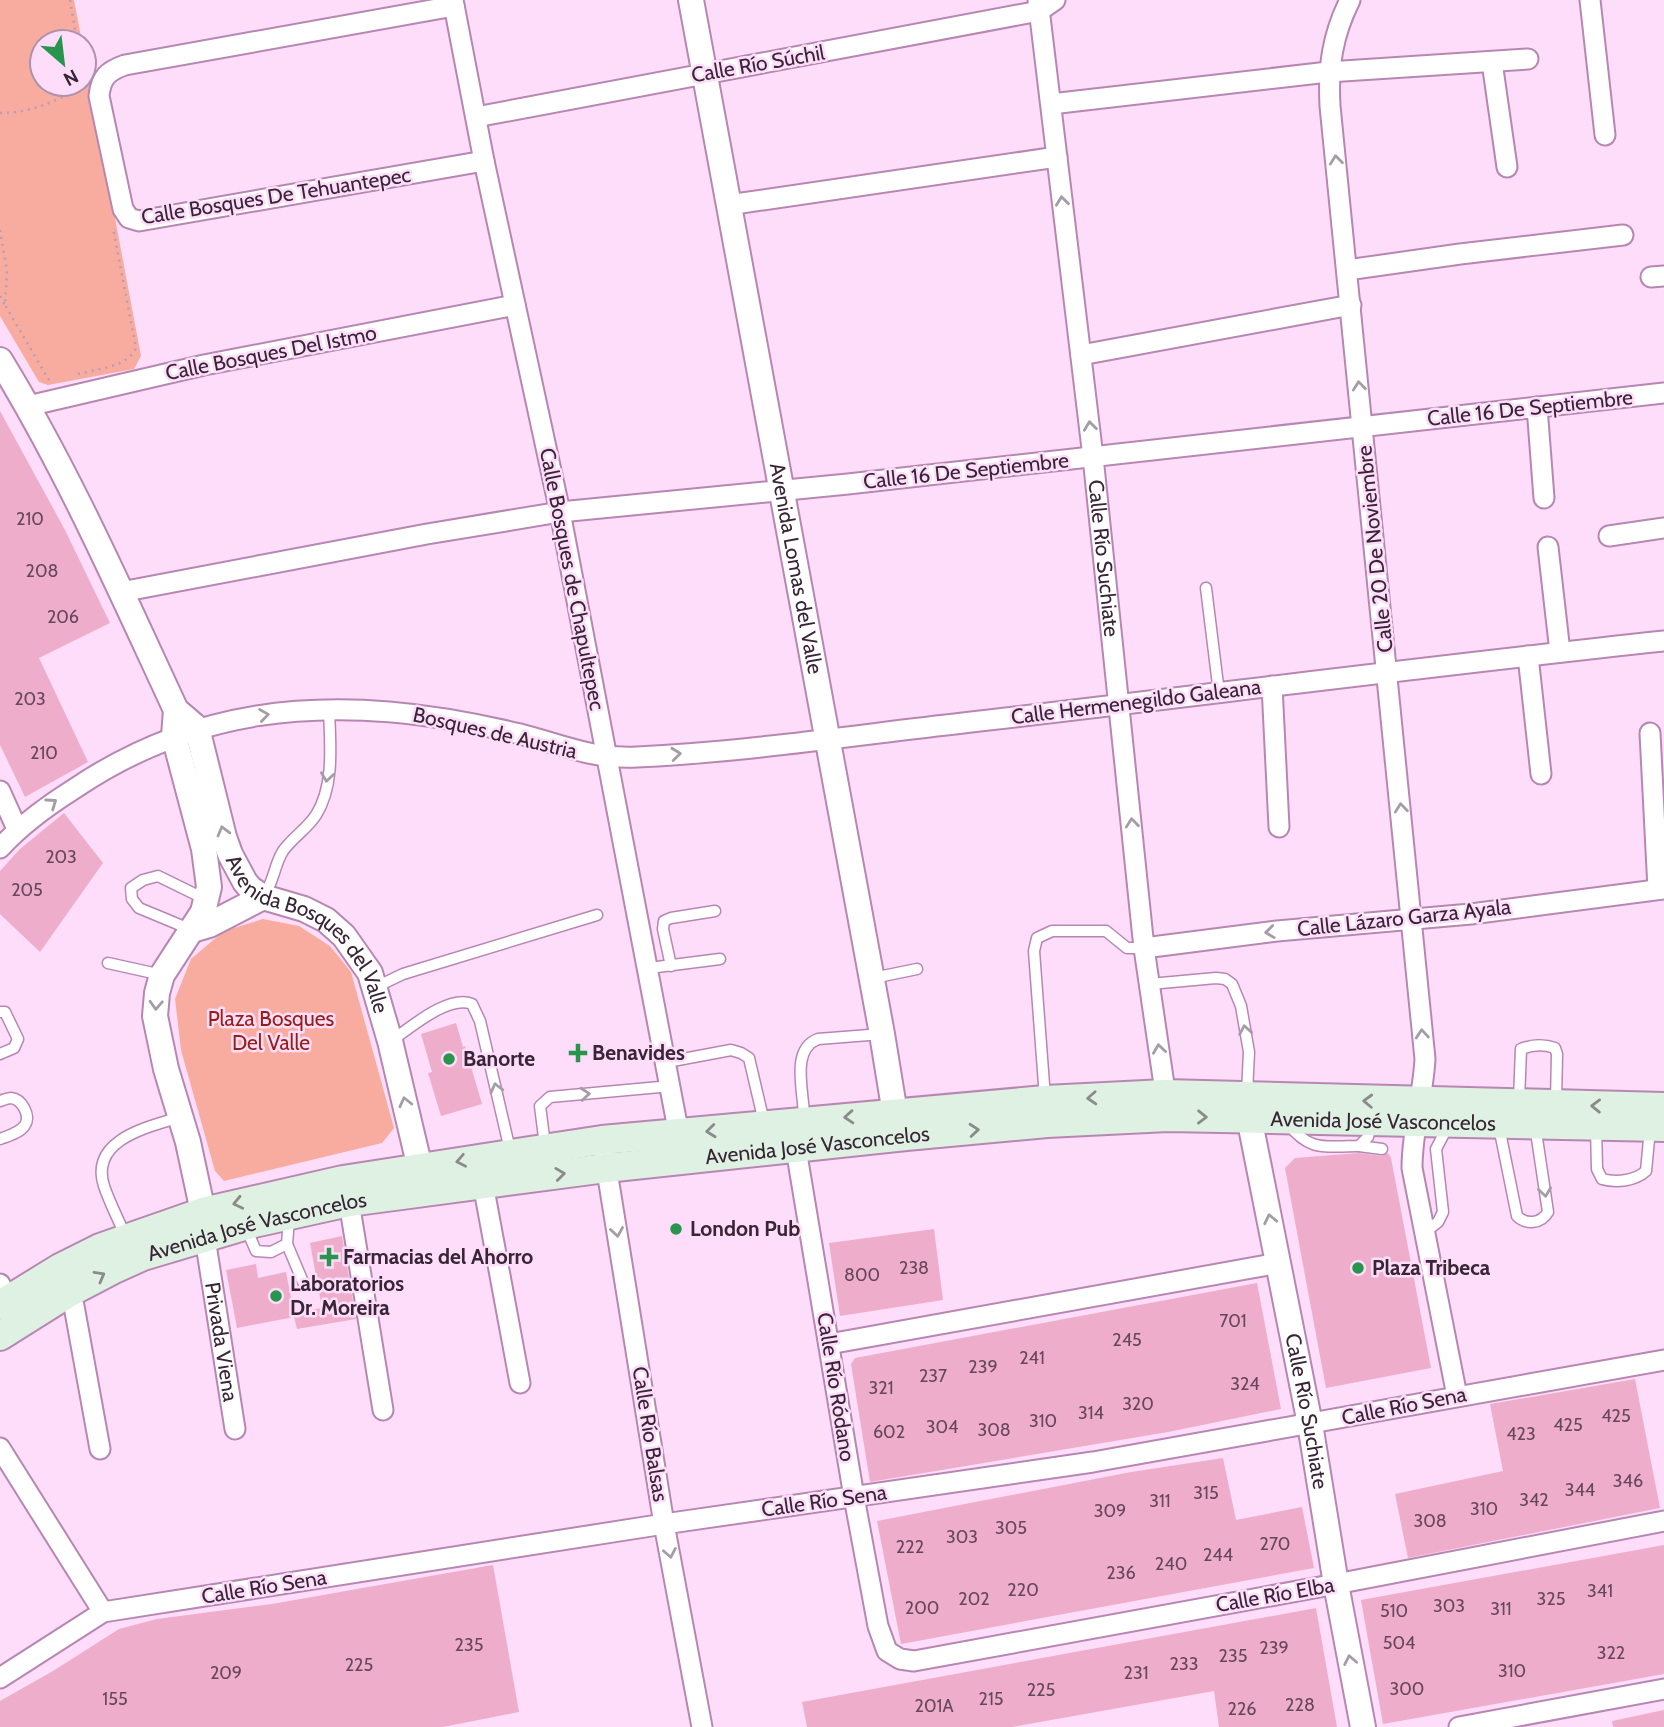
<svg xmlns="http://www.w3.org/2000/svg" width="1664" height="1727" viewBox="0 0 1664 1727" font-family="Cabin,sans-serif">
<style>
.green{fill:#f8ac9f}
.building{fill:#eeaecb}
.lines{fill:none;stroke-linecap:round;stroke-linejoin:round}
.service-casing{stroke:#b787b2;stroke-width:13}
.minor-casing{stroke:#b787b2;stroke-width:23}
.tertiary-casing{stroke:#b787b2;stroke-width:28}
.secondary-casing{stroke:#b787b2;stroke-width:32}
.path{stroke:#b89db5;stroke-width:2.5;stroke-dasharray:2 5;stroke-linecap:butt}
.service{stroke:#fff;stroke-width:10}
.minor{stroke:#fff;stroke-width:19}
.tertiary{stroke:#fff;stroke-width:24}
.secondary{stroke:#def1e2;stroke-width:28}
.oneway{stroke:#a59da5}
.oneway2{stroke:#8b8b8c}
.poi-dot{fill:#29944c;stroke:#fdddf9;stroke-width:2.5}
.labels{text-anchor:middle;stroke-width:5;stroke-linejoin:round;paint-order:stroke}
.number-label{font-size:18px;fill:#66475b}
.street-label{font-size:21px;fill:#382536;stroke:#fdddf9}
.park-label{font-size:21px;fill:#971e12;stroke:#fdddf9}
.poi-label{font-size:21px;font-weight:bold;fill:#382536;stroke:#fdddf9;text-anchor:start}
</style>
<rect width="100%" height="100%" fill="#fdddf9"/>
<!-- green -->
<g class="green">
<polygon points="0,0 74,0 82,42 42,42 42,84 84,84 84,54 141,356 134,369 48,385 39,382 0,316"/>
<polygon points="263,919 299,926 330,946 351,972 394,1128 382,1143 224,1181 215,1171 181,1050 175,999 191,959 224,931"/>
</g>
<!-- building -->
<g class="building">
<polygon points="0,411 65,530 110,623 39,658 88,762 25,797 0,745"/>
<polygon points="64,813 103,863 40,952 0,914 0,871 20,849"/>
<polygon points="456,1023 463,1047 465,1046 482,1104 441,1116 428,1073 432,1072 421,1034"/>
<polygon points="1359,1153 1382,1156 1388,1153 1391,1158 1431,1368 1326,1388 1285,1168 1295,1158"/>
<polygon points="934,1229 943,1300 840,1316 829,1243"/>
<polygon points="342,1236 356,1319 297,1329 294,1317 237,1328 226,1270 256,1264 258,1278 286,1272 294,1313 322,1308 310,1243"/>
<polygon points="1257,1283 1281,1409 1168,1432 870,1482 851,1364 855,1358"/>
<polygon points="1635,1379 1660,1508 1408,1558 1395,1494 1503,1471 1490,1404"/>
<polygon points="1223,1458 1236,1520 1302,1507 1314,1568 901,1644 877,1521 1131,1472"/>
<polygon points="1664,1545 1664,1674 1383,1724 1361,1600"/>
<polygon points="493,1565 519,1712 443,1727 0,1727 0,1701 53,1671 119,1629 157,1619 272,1604"/>
<polygon points="1316,1608 1337,1727 1219,1727 1214,1691 1012,1727 807,1727 802,1702"/>
<polygon points="1664,1710 1664,1727 1613,1727 1612,1721"/>
</g>
<g class="lines">
<defs>
<g id="service">
<polyline points="1206,588 1219,693"/>
<path d="M264 895C274 882 274 865 283 851 292 838 307 829 316 815 335 785 330 743 329 709"/>
<polyline points="192,930 139,908 132,899 131,888 143,880 158,876 207,900"/>
<polyline points="108,963 162,975"/>
<polyline points="671,966 663,929 664,921 671,918 715,911"/>
<polyline points="649,968 720,959"/>
<polyline points="873,978 917,969"/>
<polyline points="1150,984 1216,978 1225,979 1232,984 1241,1006 1249,1052 1247,1093"/>
<polyline points="376,987 403,974 597,915"/>
<polyline points="0,1012 5,1012 18,1039 14,1048 0,1054"/>
<path d="M391 1041C410 1028 449 994 472 1004L480 1021 510 1150"/>
<polyline points="667,1062 731,1050 741,1053 749,1058 764,1122"/>
<polyline points="1045,1098 1034,951 1037,938 1052,931 1106,931 1127,948 1144,948"/>
<path d="M1519 1100 1521 1049C1531 1045 1544 1044 1555 1048L1557 1054 1556 1101"/>
<path d="M0 1101C3 1100 8 1098 11 1098 22 1099 31 1116 25 1125 20 1133 8 1136 0 1139"/>
<path d="M804 1120C805 1095 789 1050 818 1039L882 1034"/>
<path d="M1288 1124C1311 1153 1326 1146 1359 1146L1368 1137 1372 1122"/>
<path d="M1596 1126 1597 1169 1602 1179C1616 1183 1635 1181 1646 1171L1650 1129"/>
<path d="M1499 1127 1517 1216C1526 1225 1541 1224 1548 1212L1535 1125"/>
<polyline points="545,1145 540,1106 550,1097 671,1086"/>
<polyline points="1359,1146 1382,1149"/>
<polyline points="246,1228 256,1251 271,1252 287,1244 289,1219"/>
<polyline points="1425,1232 1438,1222 1443,1212 1436,1149 1448,1126"/>
<path d="M126 1238C119 1220 110 1204 104 1186 89 1139 149 1127 180 1117"/>
<polyline points="287,1244 303,1282"/>
</g>
<g id="minor">
<polyline points="453,0 484,161 560,512 681,1145"/>
<path id="s1" d="M1038 0 1093 457 1144 948 1167 1105"/>
<path d="M1350 0C1332 36 1328 67 1330 106L1425 1059C1423 1096 1412 1130 1412 1168L1457 1396"/>
<polyline points="1590,0 1605,135"/>
<path d="M454 6 125 65C108 71 101 77 99 96L123 209 129 218 139 221 484 161"/>
<polyline points="1492,62 1507,167"/>
<polyline points="1051,104 1328,72 1528,59"/>
<polyline points="476,117 1039,11 1055,0"/>
<polyline points="728,205 1057,157"/>
<polyline points="1347,270 1460,254 1623,235"/>
<polyline points="1651,277 1664,276"/>
<polyline points="1081,355 1351,305"/>
<polyline points="28,406 204,365 515,305"/>
<polyline points="1537,407 1544,498"/>
<polyline points="1609,536 1664,528"/>
<polyline points="1548,547 1560,652"/>
<polyline points="121,592 427,534 560,512 848,484 1664,393"/>
<polyline points="1528,656 1541,774"/>
<polyline points="1272,686 1279,827"/>
<polyline points="1650,733 1658,889"/>
<polyline points="0,791 17,829"/>
<path d="M0 848C22 824 47 806 74 789 130 751 189 727 256 716 345 702 433 713 520 734 563 745 591 759 637 757 745 752 856 735 963 723 1197 696 1430 666 1664 641"/>
<polyline points="1144,948 1277,931 1471,914 1664,889"/>
<polyline points="801,1137 798,1161 854,1497 878,1626 887,1651 900,1659 914,1661 1336,1584 1664,1521"/>
<polyline points="602,1140 664,1524 702,1727"/>
<polyline points="483,1184 520,1383"/>
<polyline points="349,1202 383,1410"/>
<path id="s2" d="M205 1238 235 1429"/>
<polyline points="66,1282 74,1306 100,1449"/>
<polyline points="0,1284 7,1300"/>
<polyline points="829,1344 1279,1263"/>
<polyline points="0,1448 103,1612"/>
<polyline points="0,1678 103,1612 664,1524 1093,1462 1664,1360"/>
<polyline points="1459,1727 1664,1689"/>
</g>
<g id="tertiary">
<path id="s3" d="M691 0 882 1034 898 1132"/>
<path id="s4" d="M0 360C68 471 121 592 176 710L197 728 224 837 230 854 245 882 251 889 263 897 304 909 326 920 344 936 370 973 390 1041 420 1168"/>
<polyline points="176,710 174,736 204,849 209,887 203,912 162,975 157,993 155,1016 166,1069 188,1142 203,1212 204,1231"/>
<polyline points="192,930 209,925 263,897"/>
<path id="s5" d="M1247 1102 1249 1117 1310 1424 1336 1584 1363 1727"/>
</g>
<g id="secondary">
<polyline points="0,1305 60,1268 100,1248 203,1212 343,1180 602,1140 1045,1100 1165,1094 1664,1107"/>
<path id="s6" d="M0 1336 70 1292 112 1270 143 1256 254 1223 349 1202 606 1168 906 1136 1047 1123 1168 1117 1664 1127"/>
</g>
</defs>
<!-- service casing -->
<use href="#service" class="service-casing"/>
<!-- minor casing -->
<use href="#minor" class="minor-casing"/>
<!-- tertiary casing -->
<use href="#tertiary" class="tertiary-casing"/>
<!-- secondary casing -->
<use href="#secondary" class="secondary-casing"/>
<!-- path -->
<g class="path">
<polyline points="70,0 77,42"/>
<path d="M0 113C32 113 54 101 83 88"/>
<polyline points="0,230 7,271 5,305 50,382 52,382"/>
<polyline points="0,296 5,305"/>
<path d="M78 374C97 369 128 367 136 348L113 228"/>
</g>
<!-- service -->
<use href="#service" class="service"/>
<!-- minor -->
<use href="#minor" class="minor"/>
<!-- tertiary -->
<use href="#tertiary" class="tertiary"/>
<!-- secondary -->
<use href="#secondary" class="secondary"/>
</g>
<!-- one-way arrows -->
<defs><path id="oneway-chevron" d="M-2-3.5L2.5 0L-2 3.5" fill="none" stroke-width="1.6" stroke-linecap="round" stroke-linejoin="round" transform="scale(1.75)"/></defs>
<g class="oneway">
<use href="#oneway-chevron" transform="translate(1336 160) rotate(-96)"/>
<use href="#oneway-chevron" transform="translate(1062 201) rotate(-97)"/>
<use href="#oneway-chevron" transform="translate(1359 386) rotate(-96)"/>
<use href="#oneway-chevron" transform="translate(1090 426) rotate(-97)"/>
<use href="#oneway-chevron" transform="translate(264 715) rotate(-8)"/>
<use href="#oneway-chevron" transform="translate(676 754) rotate(-6)"/>
<use href="#oneway-chevron" transform="translate(327 777) rotate(98)"/>
<use href="#oneway-chevron" transform="translate(52 803) rotate(-35)"/>
<use href="#oneway-chevron" transform="translate(1401 808) rotate(-96)"/>
<use href="#oneway-chevron" transform="translate(1132 823) rotate(-96)"/>
<use href="#oneway-chevron" transform="translate(223 831) rotate(-105)"/>
<use href="#oneway-chevron" transform="translate(1270 932) rotate(173)"/>
<use href="#oneway-chevron" transform="translate(156 1005) rotate(93)"/>
<use href="#oneway-chevron" transform="translate(1245 1030) rotate(-100)"/>
<use href="#oneway-chevron" transform="translate(1422 1034) rotate(-95)"/>
<use href="#oneway-chevron" transform="translate(1159 1049) rotate(-98)"/>
<use href="#oneway-chevron" transform="translate(496 1088) rotate(-104)"/>
<use href="#oneway-chevron" transform="translate(585 1094) rotate(-5)"/>
<use href="#oneway-chevron" transform="translate(405 1102) rotate(-103)"/>
<use href="#oneway-chevron" transform="translate(1545 1192) rotate(82)"/>
<use href="#oneway-chevron" transform="translate(1270 1219) rotate(-102)"/>
<use href="#oneway-chevron" transform="translate(617 1232) rotate(81)"/>
<use href="#oneway-chevron" transform="translate(670 1553) rotate(79)"/>
<use href="#oneway-chevron" transform="translate(1350 1660) rotate(-101)"/>
</g>
<g class="oneway2">
<use href="#oneway-chevron" transform="translate(1092 1098) rotate(177)"/>
<use href="#oneway-chevron" transform="translate(1368 1101) rotate(-178)"/>
<use href="#oneway-chevron" transform="translate(1596 1106) rotate(-179)"/>
<use href="#oneway-chevron" transform="translate(849 1117) rotate(176)"/>
<use href="#oneway-chevron" transform="translate(1202 1117) rotate(1)"/>
<use href="#oneway-chevron" transform="translate(974 1130) rotate(-5)"/>
<use href="#oneway-chevron" transform="translate(711 1131) rotate(174)"/>
<use href="#oneway-chevron" transform="translate(461 1161) rotate(169)"/>
<use href="#oneway-chevron" transform="translate(560 1174) rotate(-7)"/>
<use href="#oneway-chevron" transform="translate(238 1203) rotate(167)"/>
<use href="#oneway-chevron" transform="translate(100 1276) rotate(-29)"/>
</g>
<!-- markers -->
<g class="poi-dot">
<path d="M574.5 1042.5h7v7h7v7h-7v7h-7v-7h-7v-7h7z"/>
<circle cx="449" cy="1059" r="7"/>
<circle cx="676" cy="1229" r="7"/>
<path d="M325.5 1246.5h7v7h7v7h-7v7h-7v-7h-7v-7h7z"/>
<circle cx="1358" cy="1268" r="7"/>
<circle cx="276" cy="1296" r="7"/>
</g>
<g class="labels">
<!-- number labels -->
<g class="number-label">
<text x="30" y="525">210</text>
<text x="42" y="577">208</text>
<text x="63" y="623">206</text>
<text x="30" y="705">203</text>
<text x="44" y="759">210</text>
<text x="61" y="863">203</text>
<text x="27" y="896">205</text>
<text x="914" y="1274">238</text>
<text x="862" y="1281">800</text>
<text x="1233" y="1327">701</text>
<text x="1127" y="1346">245</text>
<text x="1032" y="1364">241</text>
<text x="983" y="1373">239</text>
<text x="933" y="1382">237</text>
<text x="1245" y="1390">324</text>
<text x="881" y="1394">321</text>
<text x="1138" y="1410">320</text>
<text x="1091" y="1419">314</text>
<text x="1616" y="1422">425</text>
<text x="1043" y="1427">310</text>
<text x="1568" y="1431">425</text>
<text x="942" y="1433">304</text>
<text x="994" y="1436">308</text>
<text x="889" y="1438">602</text>
<text x="1521" y="1440">423</text>
<text x="1628" y="1487">346</text>
<text x="1580" y="1496">344</text>
<text x="1206" y="1499">315</text>
<text x="1534" y="1506">342</text>
<text x="1160" y="1507">311</text>
<text x="1484" y="1515">310</text>
<text x="1110" y="1517">309</text>
<text x="1430" y="1527">308</text>
<text x="1011" y="1534">305</text>
<text x="962" y="1543">303</text>
<text x="1275" y="1550">270</text>
<text x="910" y="1553">222</text>
<text x="1218" y="1561">244</text>
<text x="1171" y="1570">240</text>
<text x="1121" y="1579">236</text>
<text x="1023" y="1596">220</text>
<text x="1600" y="1597">341</text>
<text x="974" y="1605">202</text>
<text x="1551" y="1605">325</text>
<text x="1449" y="1612">303</text>
<text x="922" y="1614">200</text>
<text x="1501" y="1615">311</text>
<text x="1394" y="1617">510</text>
<text x="1399" y="1649">504</text>
<text x="469" y="1651">235</text>
<text x="1274" y="1654">239</text>
<text x="1611" y="1659">322</text>
<text x="1233" y="1662">235</text>
<text x="1184" y="1670">233</text>
<text x="359" y="1671">225</text>
<text x="1512" y="1677">310</text>
<text x="226" y="1679">209</text>
<text x="1136" y="1679">231</text>
<text x="1407" y="1695">300</text>
<text x="1041" y="1696">225</text>
<text x="115" y="1705">155</text>
<text x="991" y="1705">215</text>
<text x="1300" y="1711">228</text>
<text x="934" y="1712">201A</text>
<text x="1242" y="1715">226</text>
</g>
<!-- street labels -->
<g class="street-label">
<text transform="translate(758 64) rotate(-10)" y="7">Calle Río Súchil</text>
<text transform="translate(276 196) rotate(-9)" y="7">Calle Bosques De Tehuantepec</text>
<text transform="translate(271 353) rotate(-11)" y="7">Calle Bosques Del Istmo</text>
<text transform="translate(1530 408) rotate(-6)" y="7">Calle 16 De Septiembre</text>
<text transform="translate(966 471) rotate(-6)" y="7">Calle 16 De Septiembre</text>
<text transform="translate(1375 549) rotate(-96)" y="7">Calle 20 De Noviembre</text>
<text dy="7" stroke="none"><textPath href="#s1" startOffset="562">Calle Río Suchiate</textPath></text>
<text dy="7" stroke="none"><textPath href="#s3" startOffset="578">Avenida Lomas del Valle</textPath></text>
<text transform="translate(572 579) rotate(79)" y="7">Calle Bosques de Chapultepec</text>
<text transform="translate(1136 702) rotate(-7)" y="7">Calle Hermenegildo Galeana</text>
<text transform="translate(495 733) rotate(13)" y="7">Bosques de Austria</text>
<text transform="translate(1404 918) rotate(-6)" y="7">Calle Lázaro Garza Ayala</text>
<text dy="7" stroke="none"><textPath href="#s4" startOffset="668">Avenida Bosques del Valle</textPath></text>
<text dy="7" stroke="none"><textPath href="#s6" startOffset="1416">Avenida José Vasconcelos</textPath></text>
<text dy="7" stroke="none"><textPath href="#s6" startOffset="849">Avenida José Vasconcelos</textPath></text>
<text dy="7" stroke="none"><textPath href="#s6" startOffset="282">Avenida José Vasconcelos</textPath></text>
<text dy="7" stroke="none"><textPath href="#s2" startOffset="105">Privada Viena</textPath></text>
<text transform="translate(836 1387) rotate(81)" y="7">Calle Río Ródano</text>
<text transform="translate(1404 1406) rotate(-11)" y="7">Calle Río Sena</text>
<text dy="7" stroke="none"><textPath href="#s5" startOffset="315">Calle Río Suchiate</textPath></text>
<text transform="translate(650 1434) rotate(81)" y="7">Calle Río Balsas</text>
<text transform="translate(824 1501) rotate(-8)" y="7">Calle Río Sena</text>
<text transform="translate(264 1587) rotate(-9)" y="7">Calle Río Sena</text>
<text transform="translate(1275 1595) rotate(-10)" y="7">Calle Río Elba</text>
</g>
<!-- park labels -->
<g class="park-label">
<text x="271" y="1026">Plaza Bosques<tspan x="271" dy="24">Del Valle</tspan></text>
</g>
<!-- poi labels -->
<g class="poi-label">
<text x="592" y="1060">Benavides</text>
<text x="463" y="1066">Banorte</text>
<text x="690" y="1236">London Pub</text>
<text x="343" y="1264">Farmacias del Ahorro</text>
<text x="1372" y="1275">Plaza Tribeca</text>
<text x="290" y="1291">Laboratorios<tspan x="290" dy="24">Dr. Moreira</tspan></text>
</g>
</g>
<!-- north arrow -->
<g transform="translate(63 63) rotate(152)"><circle r="33" fill="#fdddf9" stroke="#ae93ab" stroke-width="2"/>
<path d="M0-5L12 26L0 18L-12 26Z" fill="#29944c"/>
<text y="-10" font-size="19" font-weight="bold" text-anchor="middle" fill="#382536">N</text>
</g>
</svg>
